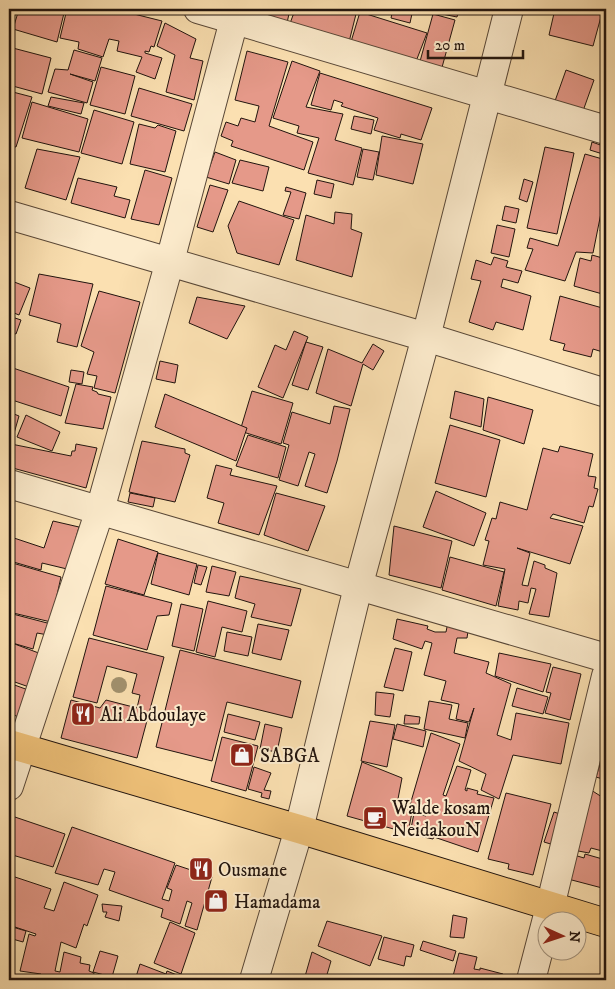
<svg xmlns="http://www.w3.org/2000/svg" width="615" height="989" viewBox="0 0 615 989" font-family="'IM FELL DW Pica',serif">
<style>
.building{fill:#e59989;stroke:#21140e}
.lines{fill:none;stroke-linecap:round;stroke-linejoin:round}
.minor-casing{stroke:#584737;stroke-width:30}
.major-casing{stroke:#21140e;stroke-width:30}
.minor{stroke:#fcebcc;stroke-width:28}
.major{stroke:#eec078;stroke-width:28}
.tree{fill:#a2916e}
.labels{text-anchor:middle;stroke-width:4;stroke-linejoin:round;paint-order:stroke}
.poi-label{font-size:19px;fill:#21140e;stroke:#fcebcc;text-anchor:start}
</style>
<rect width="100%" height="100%" fill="#fbe0b1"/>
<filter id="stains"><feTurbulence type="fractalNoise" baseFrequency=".004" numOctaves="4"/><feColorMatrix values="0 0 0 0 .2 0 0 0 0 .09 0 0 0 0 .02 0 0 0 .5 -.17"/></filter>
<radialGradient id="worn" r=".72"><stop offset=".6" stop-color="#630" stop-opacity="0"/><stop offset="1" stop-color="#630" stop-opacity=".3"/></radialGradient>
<!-- building -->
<g class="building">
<polygon points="19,9 65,9 57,42 13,29"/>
<polygon points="67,9 114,9 162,21 154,47 151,46 149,52 145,51 145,53 162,58 155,79 136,72 142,57 117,51 119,41 109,39 103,57 78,49 79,42 60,38"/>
<polygon points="257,9 290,9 287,23 256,15"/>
<polygon points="299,9 357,10 349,42 289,26 295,10"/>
<polygon points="370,9 388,9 387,13"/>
<polygon points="393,9 413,9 410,23 391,18"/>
<polygon points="417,9 459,9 457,17"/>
<polygon points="555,9 606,9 606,15 602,13 593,46 549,35"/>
<polygon points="360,12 427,33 415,64 350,45"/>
<polygon points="433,14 455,20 441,71 419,65"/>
<polygon points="165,23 196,39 190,58 203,61 194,100 166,92 175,55 157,46"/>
<polygon points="9,47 51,58 42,94 9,85"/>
<polygon points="74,50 102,58 95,81 70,74 93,82 87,103 48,92 55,69 68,70"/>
<polygon points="247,51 288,62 269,126 313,142 304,170 231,146 233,141 221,136 226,122 238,126 241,118 255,122 259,106 235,100"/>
<polygon points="292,61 320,71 306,107 343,114 335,140 362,148 353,185 308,173 319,138 297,133 299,126 273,118"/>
<polygon points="101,67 135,76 125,114 90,105"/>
<polygon points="566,70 594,80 583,111 555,101"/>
<polygon points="320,73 432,108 421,140 401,134 400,138 374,130 378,118 341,106 343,103 334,100 331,110 311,105"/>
<polygon points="139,88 192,104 184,131 131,116"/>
<polygon points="9,91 32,97 16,147 9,146"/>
<polygon points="51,97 84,103 81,114 48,106"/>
<polygon points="32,102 88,119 79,152 22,138"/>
<polygon points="94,110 134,122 122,164 81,153"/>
<polygon points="354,116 374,120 371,134 351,129"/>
<polygon points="139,124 155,128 158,125 176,131 165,172 130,164"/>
<polygon points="382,136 423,144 413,184 376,175"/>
<polygon points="592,142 606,147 606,155 590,150"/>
<polygon points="545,147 574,153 557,234 527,228"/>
<polygon points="37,149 80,157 66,200 25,188"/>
<polygon points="363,149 379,152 373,180 357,177"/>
<polygon points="215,152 236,160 229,184 206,177"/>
<polygon points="585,154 606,160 606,188 593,253 576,252 565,281 525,270 533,249 527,248 530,238 558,246"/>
<polygon points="240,160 269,167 263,191 232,183"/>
<polygon points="145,170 172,178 159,225 131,219"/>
<polygon points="78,178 117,187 114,196 130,200 125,218 71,203"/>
<polygon points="524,179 533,182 527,202 519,199"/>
<polygon points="317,180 334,184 331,198 314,194"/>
<polygon points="210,185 228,190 213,232 197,227"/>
<polygon points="286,187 306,193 299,219 283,215 291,192 285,191"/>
<polygon points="239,201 294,220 279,265 237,253 228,226"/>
<polygon points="505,206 519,209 516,223 502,220"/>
<polygon points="606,210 606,233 600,231"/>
<polygon points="335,212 352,214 351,229 362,233 352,277 296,260 306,215 334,224"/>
<polygon points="497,225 515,229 509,257 491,253"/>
<polygon points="592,255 606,259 606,295 574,286 580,258 591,261"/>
<polygon points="494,257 508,261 506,267 522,271 518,283 503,279 501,287 531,296 523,330 496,322 493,330 469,322 481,281 471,279 476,260 491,265"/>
<polygon points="39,274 93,284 77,347 57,342 61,324 29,315"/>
<polygon points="9,280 30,288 19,315 9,311"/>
<polygon points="99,291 140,302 115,393 94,388 97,376 87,374 94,352 81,346"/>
<polygon points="560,296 606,309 606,353 593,349 591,357 563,350 565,344 550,340"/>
<polygon points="197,297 245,306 227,339 189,323"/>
<polygon points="9,316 21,320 16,334 9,332"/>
<polygon points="294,331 308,337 283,398 258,387 275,345 286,350"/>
<polygon points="9,335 14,336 9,367"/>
<polygon points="306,342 323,347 308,390 292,385"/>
<polygon points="373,344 384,351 373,370 363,364 351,406 316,393 328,349 362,363"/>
<polygon points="160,361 178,365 175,383 156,379"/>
<polygon points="13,368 69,387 61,416 9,399 9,381"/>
<polygon points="71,370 84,372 82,384 69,382"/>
<polygon points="76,384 93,387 92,390 97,392 98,394 111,397 103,429 65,423"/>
<polygon points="252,391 293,403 281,444 240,431"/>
<polygon points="455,391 484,399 481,427 450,418"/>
<polygon points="165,394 247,428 236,461 155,427"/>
<polygon points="488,397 533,410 524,444 483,430"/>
<polygon points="334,406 350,409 337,461 327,493 305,486 315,454 309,452 298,486 279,480 289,445 283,443 292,412 330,424"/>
<polygon points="9,412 19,416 11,444 71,456 72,451 75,451 76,444 97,448 86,488 9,467"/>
<polygon points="26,415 60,432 52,451 17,437"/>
<polygon points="450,425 500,440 486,497 435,483"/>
<polygon points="248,435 286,447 278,478 236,466"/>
<polygon points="142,441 185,449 185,453 190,455 175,502 129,492"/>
<polygon points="560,446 593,454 588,476 596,477 594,488 598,489 593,507 589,506 584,523 553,514 550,518 583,526 570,564 517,548 530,553 522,585 528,586 534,561 545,565 545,568 557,573 549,617 529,614 536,589 531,588 528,603 519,601 518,610 498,606 505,569 483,565 489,541 485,540 492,518 496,519 500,502 527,510 543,448 558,452"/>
<polygon points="216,465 232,469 230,475 277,486 259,535 218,523 224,503 207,498"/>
<polygon points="436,491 486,513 474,546 423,527"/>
<polygon points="130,493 155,498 153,507 128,502"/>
<polygon points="276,493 325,506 308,551 264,535"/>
<polygon points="9,507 13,508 9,527"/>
<polygon points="53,521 79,527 67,569 42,563 41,570 10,561 14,538 44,548"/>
<polygon points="394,526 452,541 441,588 389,575"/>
<polygon points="118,539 158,552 144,595 105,584"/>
<polygon points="158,553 197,564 189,595 151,584"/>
<polygon points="450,557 504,572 496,606 442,590"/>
<polygon points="9,562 61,577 51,622 9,612"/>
<polygon points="198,565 207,567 201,585 194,583"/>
<polygon points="212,566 236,572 229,596 206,592"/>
<polygon points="240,576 301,589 291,626 251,617 255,604 235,598"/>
<polygon points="106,586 172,603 169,615 157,616 147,650 93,635"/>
<polygon points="208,601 247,611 242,632 222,627 215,657 196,652"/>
<polygon points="181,604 203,609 194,651 172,646"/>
<polygon points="9,613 51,624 48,635 37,633 33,649 9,642"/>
<polygon points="397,619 428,626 427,629 435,632 446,632 448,622 469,624 467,638 457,638 454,653 489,662 486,673 511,684 497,735 511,740 516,713 569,723 561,764 513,755 499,799 481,790 486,774 459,761 474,708 469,722 456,719 459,704 441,700 446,681 424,675 432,643 425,641 422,649 393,639"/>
<polygon points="258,624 289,630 281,660 252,653"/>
<polygon points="227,632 252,637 248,656 224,651"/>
<polygon points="89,638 164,657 137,758 61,738 71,700 100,708 106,700 137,708 140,695 132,693 137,674 107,666 97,703 73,697"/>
<polygon points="12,643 44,655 32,688 9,680 9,650"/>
<polygon points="395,648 412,652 403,691 384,687"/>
<polygon points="180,650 301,681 292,718 227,702 212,761 156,747"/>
<polygon points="499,653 551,664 543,692 495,676"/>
<polygon points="553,667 581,674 570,720 545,713 551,693 546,692"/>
<polygon points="9,683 31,691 21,718 9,713"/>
<polygon points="517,688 548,697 543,714 512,706"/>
<polygon points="376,692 394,694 390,717 375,715"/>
<polygon points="429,701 452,705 449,719 468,723 465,738 424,729"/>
<polygon points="228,714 260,722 255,740 224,732"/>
<polygon points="405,715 420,717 419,724 404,724"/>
<polygon points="370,721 395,725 387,767 361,761"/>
<polygon points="265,724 282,728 277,752 260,749"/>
<polygon points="397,724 426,731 423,747 393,739"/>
<polygon points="431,733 460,744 443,795 446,796 457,766 471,770 465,790 467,791 467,788 478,791 477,794 494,798 478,852 434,837 433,839 410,834 414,813 426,816 427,811 410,805"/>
<polygon points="222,737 258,746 246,791 211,781"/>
<polygon points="606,745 606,780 596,777"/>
<polygon points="362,762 402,778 397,804 413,807 408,833 347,816"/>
<polygon points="254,767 271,773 264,790 271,791 269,799 261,797 262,793 248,789"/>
<polygon points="604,784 606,784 606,806 604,806 603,808 606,808 606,852 591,848 589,853 573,850 591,790 602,797"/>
<polygon points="506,793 551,804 533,875 508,869 509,864 488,859"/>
<polygon points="554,812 563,815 554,845 544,842"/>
<polygon points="9,815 65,834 53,867 9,854"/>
<polygon points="72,827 175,863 162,899 169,901 172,890 167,888 176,865 212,877 197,930 185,926 192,903 187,901 180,924 161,917 163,909 109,890 115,872 104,869 98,885 55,873"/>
<polygon points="585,854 606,860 606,889 568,879 574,855 584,858"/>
<polygon points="9,875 51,889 44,908 54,911 64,882 98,895 87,926 84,924 76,948 61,942 55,971 60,972 64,952 81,957 80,963 90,965 89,971 94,973 93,980 76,976 75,980 39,980 41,974 20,971 29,934 35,936 36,934 9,925"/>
<polygon points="102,904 122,906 119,921 105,917 107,912 103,912"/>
<polygon points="453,915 467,918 464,938 450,937"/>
<polygon points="327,921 382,936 370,966 318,946"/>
<polygon points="170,922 195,933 181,974 154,963"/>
<polygon points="9,926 26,931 23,942 9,938"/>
<polygon points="384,937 414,945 411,957 406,956 404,966 378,959"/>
<polygon points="423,941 456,951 453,961 420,950"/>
<polygon points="100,951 118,956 112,977 93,972"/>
<polygon points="312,952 331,961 326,978 336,980 304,980"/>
<polygon points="459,953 477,957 474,969 480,970 480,968 503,974 501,980 477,980 472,978 471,980 452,980"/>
<polygon points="140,964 166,974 167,971 182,977 181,980 135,980"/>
<polygon points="433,975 450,980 432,980"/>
<polygon points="9,976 19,980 9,980"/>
</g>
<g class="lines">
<defs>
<g id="minor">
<polyline points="198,9 606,130"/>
<polyline points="9,215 426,337 606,393"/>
<polyline points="9,484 606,658"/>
<polyline points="9,786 100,510 170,261 237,9"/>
<polyline points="254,980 299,829 358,587 426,337 509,9"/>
<polyline points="531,980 550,907 606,676"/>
</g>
<polyline id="major" points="9,744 299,829 606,923"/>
</defs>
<!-- minor casing -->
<use href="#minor" class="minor-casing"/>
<!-- major casing -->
<use href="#major" class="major-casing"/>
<!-- minor -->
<use href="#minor" class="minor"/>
<!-- major -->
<use href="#major" class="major"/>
</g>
<!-- trees -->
<circle class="tree" cx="119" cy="685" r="8"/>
<!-- icons -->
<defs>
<symbol id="restaurant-square" viewBox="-11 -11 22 22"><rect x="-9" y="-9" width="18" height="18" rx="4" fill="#8f2418" stroke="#fcebcc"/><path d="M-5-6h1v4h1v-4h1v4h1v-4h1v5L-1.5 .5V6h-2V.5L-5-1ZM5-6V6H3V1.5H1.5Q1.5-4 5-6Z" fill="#fff"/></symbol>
<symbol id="shop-square" viewBox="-11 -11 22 22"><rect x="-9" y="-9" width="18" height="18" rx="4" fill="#8f2418" stroke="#fcebcc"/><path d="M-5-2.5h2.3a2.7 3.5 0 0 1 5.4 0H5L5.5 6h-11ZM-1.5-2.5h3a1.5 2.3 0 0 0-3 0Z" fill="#fff"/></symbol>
<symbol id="cafe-square" viewBox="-11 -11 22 22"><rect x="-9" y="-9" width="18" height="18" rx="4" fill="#8f2418" stroke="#fcebcc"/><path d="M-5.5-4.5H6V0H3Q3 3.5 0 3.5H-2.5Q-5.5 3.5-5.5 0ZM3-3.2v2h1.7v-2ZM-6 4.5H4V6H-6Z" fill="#fff"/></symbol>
</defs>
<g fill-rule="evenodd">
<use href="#restaurant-square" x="69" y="700" width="28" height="28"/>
<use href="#shop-square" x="228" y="741" width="28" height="28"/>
<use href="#cafe-square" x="361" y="804" width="28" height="28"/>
<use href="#restaurant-square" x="187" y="855" width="28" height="28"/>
<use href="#shop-square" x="202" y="887" width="28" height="28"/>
</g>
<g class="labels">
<!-- poi labels -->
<g class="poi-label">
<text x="100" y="721">Ali Abdoulaye</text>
<text x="260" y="762">SABGA</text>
<text x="392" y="814">Walde kosam<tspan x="392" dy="22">NeidakouN</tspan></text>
<text x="218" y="876">Ousmane</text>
<text x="234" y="908">Hamadama</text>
</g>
</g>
<!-- margin -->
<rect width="615" height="989" fill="none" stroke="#fbe0b1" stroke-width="30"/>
<rect x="10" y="10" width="595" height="969" fill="none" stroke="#21140e" stroke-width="2.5"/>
<rect x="15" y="15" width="585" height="959" fill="none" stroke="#21140e"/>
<!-- north arrow -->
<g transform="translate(562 936) rotate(93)"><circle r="24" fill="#fcebcc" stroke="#a49580"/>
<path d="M0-4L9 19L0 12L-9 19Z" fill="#8f2418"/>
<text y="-8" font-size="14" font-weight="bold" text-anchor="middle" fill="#21140e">N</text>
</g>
<!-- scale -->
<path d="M428 50v8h95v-8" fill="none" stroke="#21140e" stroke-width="2.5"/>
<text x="435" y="50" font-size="15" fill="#21140e" stroke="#fcebcc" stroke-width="4" paint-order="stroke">20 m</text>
<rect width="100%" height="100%" filter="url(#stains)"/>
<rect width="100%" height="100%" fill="url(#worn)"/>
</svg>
